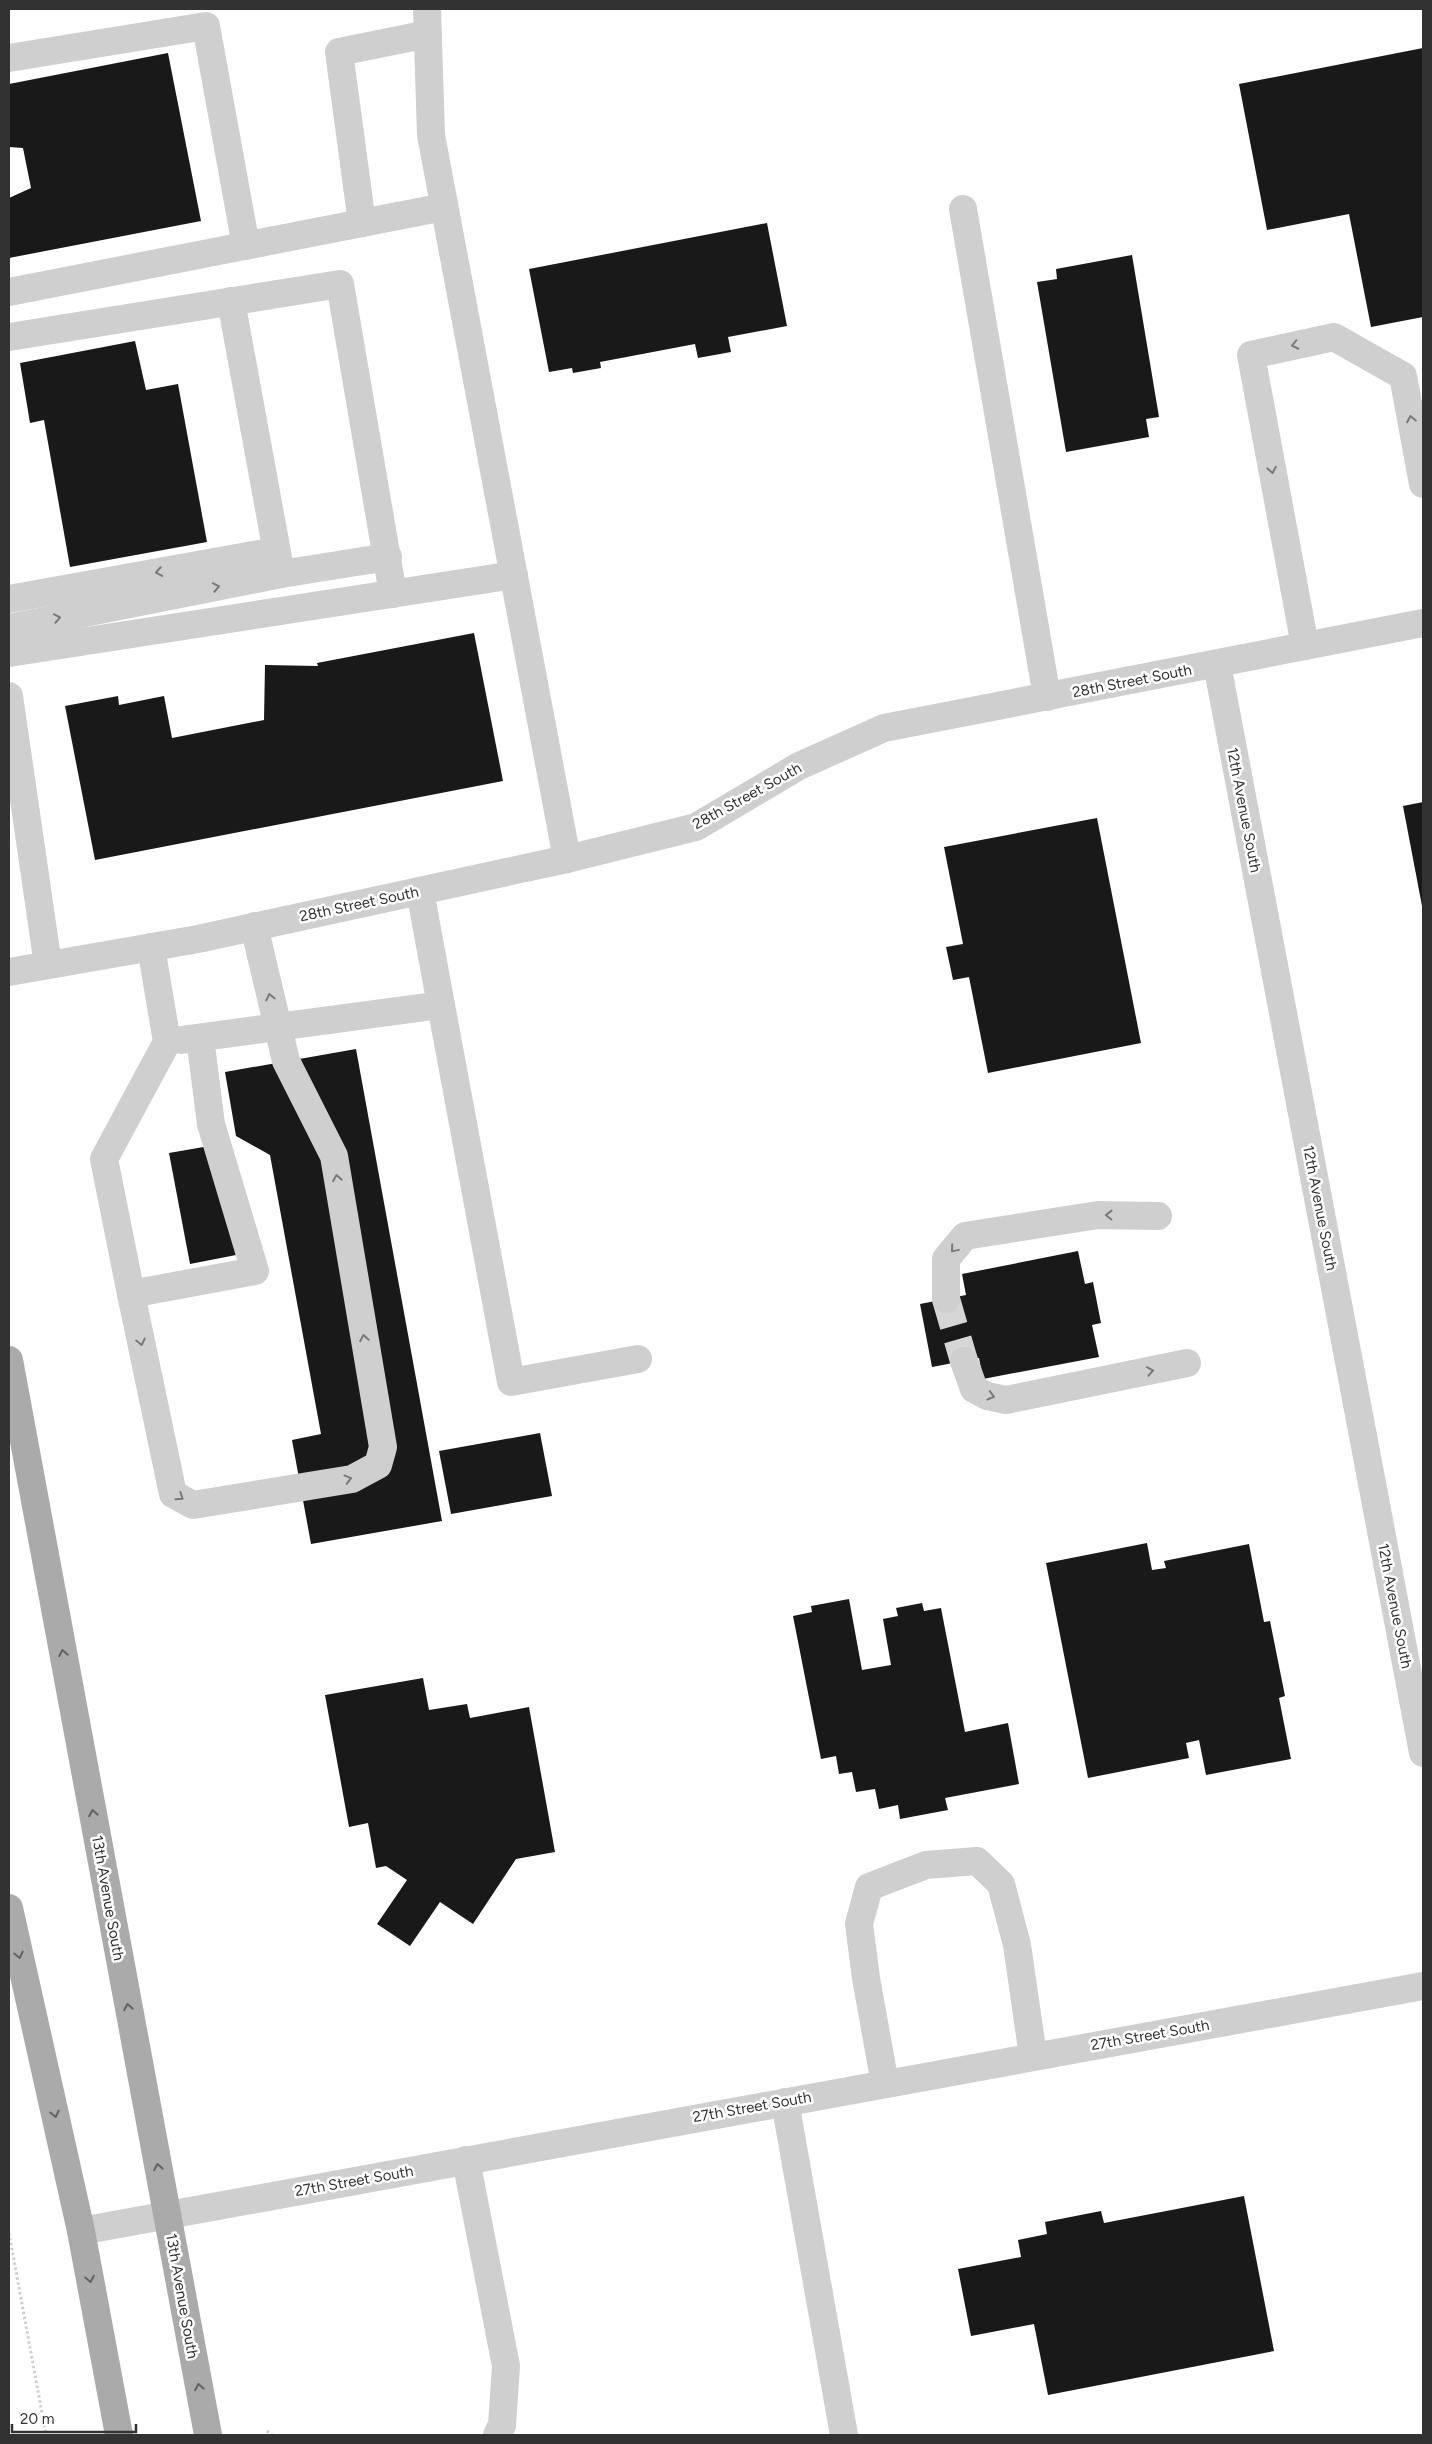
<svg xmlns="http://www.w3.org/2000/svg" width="1432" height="2444" viewBox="0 0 1432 2444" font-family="Figtree,sans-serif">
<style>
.building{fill:#191919}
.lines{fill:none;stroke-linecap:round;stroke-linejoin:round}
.minor-tunnel{stroke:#d6d6d6;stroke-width:28;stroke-dasharray:28 14;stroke-linecap:butt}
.path{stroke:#cfcfcf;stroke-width:3;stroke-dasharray:2.5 2.5;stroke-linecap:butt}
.minor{stroke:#cfcfcf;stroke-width:28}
.major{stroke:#aaa;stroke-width:28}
.oneway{stroke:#797979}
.oneway2{stroke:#626262}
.labels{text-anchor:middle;stroke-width:5;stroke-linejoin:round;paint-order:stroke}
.street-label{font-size:15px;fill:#323232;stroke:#fff}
</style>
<rect width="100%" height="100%" fill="#fff"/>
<!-- building -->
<g class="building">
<polygon points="1423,48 1423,317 1371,327 1349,214 1267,230 1239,84"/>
<polygon points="168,53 201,221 9,258 9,198 31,188 23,148 9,147 9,84"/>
<polygon points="767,223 787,326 728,337 731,352 698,358 695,344 600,362 601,368 573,373 572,368 549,372 529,269"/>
<polygon points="1132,255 1159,417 1146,419 1149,437 1066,452 1037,282 1057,279 1056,269"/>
<polygon points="135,341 146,390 178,384 207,542 70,567 44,420 30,423 20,363"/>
<polygon points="474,633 503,781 95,860 65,706 118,696 119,705 164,696 172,738 264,720 265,665 318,666 317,663"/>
<polygon points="1423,802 1423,906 1422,906 1403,806"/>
<polygon points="1097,818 1141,1043 988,1073 969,977 953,980 946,947 963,944 944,847"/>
<polygon points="356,1049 442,1521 311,1544 292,1440 321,1434 270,1155 236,1136 225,1072"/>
<polygon points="215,1145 236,1255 190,1264 169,1153"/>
<polygon points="1078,1251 1085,1284 1093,1282 1101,1323 1092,1325 1099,1357 983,1379 979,1358 932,1367 920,1304 966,1295 962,1274"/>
<polygon points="540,1433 552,1496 451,1514 439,1451"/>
<polygon points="1147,1543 1152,1570 1166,1568 1164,1561 1249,1544 1264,1622 1270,1621 1285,1696 1279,1698 1291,1759 1206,1775 1199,1740 1186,1743 1189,1758 1088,1778 1046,1563"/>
<polygon points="849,1599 862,1670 891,1665 883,1619 898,1616 896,1608 922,1603 924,1611 941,1608 965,1732 1008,1723 1019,1784 945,1798 948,1810 900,1819 898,1805 879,1809 875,1789 856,1792 852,1772 839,1774 836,1756 821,1759 793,1616 812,1612 811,1606"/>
<polygon points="423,1678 429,1710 467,1704 470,1718 529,1707 555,1852 516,1859 473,1924 440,1902 410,1946 377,1924 407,1880 386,1866 376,1868 368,1823 349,1827 325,1695"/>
<polygon points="1244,2196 1274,2351 1048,2395 1034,2324 971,2336 958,2269 1021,2257 1018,2240 1047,2234 1045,2222 1101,2211 1104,2223"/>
</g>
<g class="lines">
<!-- minor-tunnel -->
<polyline class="minor-tunnel" points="946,1299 964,1361"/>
<!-- path -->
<g class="path">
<polyline points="9,2233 46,2435"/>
<polyline points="267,2431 272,2435"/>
</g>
<!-- minor -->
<g class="minor">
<polyline points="427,9 431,135 567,859"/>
<polyline points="9,58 206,26 246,246"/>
<polyline points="963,209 1047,697"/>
<polyline points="362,223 339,52 428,34"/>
<polyline points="9,292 444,207"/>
<polyline points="231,301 281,574 388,557"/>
<polyline points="9,337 340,284 393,594"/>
<polyline points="9,599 276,551"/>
<polyline points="9,628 281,574"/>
<polyline points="1305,646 1251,355 1334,337 1403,376 1423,484"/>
<polyline points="9,653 514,575"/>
<polyline points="1217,664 1423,1753"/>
<polyline points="9,696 48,965"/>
<polyline points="151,947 167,1042 104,1159 131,1294 255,1271 211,1124 200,1038"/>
<polyline points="9,972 198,939 567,859 696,827 799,766 884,728 1423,623"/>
<polyline points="441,1005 511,1382 638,1359"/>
<polyline points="181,1040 441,1005 420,891"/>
<polyline points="131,1294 173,1494 193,1505 352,1479 378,1465 383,1447 334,1156 286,1061 254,926"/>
<polyline points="946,1299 946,1259 965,1236 1098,1215 1158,1216"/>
<polyline points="964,1361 974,1389 987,1396 1006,1400 1187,1363"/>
<polyline points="885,2084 866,1978 859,1924 869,1887 926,1865 977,1861 1001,1884 1017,1945 1033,2056"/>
<polyline points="785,2102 844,2435"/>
<polyline points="466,2160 506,2366 502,2425 497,2435"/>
<polyline points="81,2231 1423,1986"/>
</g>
<!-- major -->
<g class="major">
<polyline points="9,1360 208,2435"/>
<polyline points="9,1908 81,2231 119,2435"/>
</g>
</g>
<!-- one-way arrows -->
<defs><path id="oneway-chevron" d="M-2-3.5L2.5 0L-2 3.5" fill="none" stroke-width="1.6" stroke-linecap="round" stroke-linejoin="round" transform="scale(1.25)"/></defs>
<g class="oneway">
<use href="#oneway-chevron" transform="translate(1295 345) rotate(168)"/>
<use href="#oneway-chevron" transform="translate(1411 419) rotate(-101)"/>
<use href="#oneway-chevron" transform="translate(1272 470) rotate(80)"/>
<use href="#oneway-chevron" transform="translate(159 572) rotate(170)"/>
<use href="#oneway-chevron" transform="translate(216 587) rotate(-11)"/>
<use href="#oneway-chevron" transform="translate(57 618) rotate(-11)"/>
<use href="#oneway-chevron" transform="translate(270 997) rotate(-103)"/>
<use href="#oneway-chevron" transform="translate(337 1178) rotate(-100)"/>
<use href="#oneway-chevron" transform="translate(1109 1215) rotate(-179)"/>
<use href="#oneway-chevron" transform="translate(954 1249) rotate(130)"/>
<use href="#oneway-chevron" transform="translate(364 1338) rotate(-100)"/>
<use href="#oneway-chevron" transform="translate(141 1342) rotate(78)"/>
<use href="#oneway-chevron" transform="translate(1150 1371) rotate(-11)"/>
<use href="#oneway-chevron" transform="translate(991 1396) rotate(16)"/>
<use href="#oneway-chevron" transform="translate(348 1479) rotate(-15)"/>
<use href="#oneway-chevron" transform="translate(180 1497) rotate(34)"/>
</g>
<g class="oneway2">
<use href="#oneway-chevron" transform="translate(63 1653) rotate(-100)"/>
<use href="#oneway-chevron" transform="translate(93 1813) rotate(-100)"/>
<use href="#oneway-chevron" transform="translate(19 1955) rotate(77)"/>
<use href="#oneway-chevron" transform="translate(128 2007) rotate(-100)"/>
<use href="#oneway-chevron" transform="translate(55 2114) rotate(77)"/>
<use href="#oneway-chevron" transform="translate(158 2167) rotate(-100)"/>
<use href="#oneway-chevron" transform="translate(90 2279) rotate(79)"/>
<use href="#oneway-chevron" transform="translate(199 2387) rotate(-100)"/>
</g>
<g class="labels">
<!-- street labels -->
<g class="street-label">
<text transform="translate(1132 681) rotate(-11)" y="5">28th Street South</text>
<text transform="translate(747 796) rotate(-29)" y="5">28th Street South</text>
<text transform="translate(1244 810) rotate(79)" y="5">12th Avenue South</text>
<text transform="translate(359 904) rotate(-12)" y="5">28th Street South</text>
<text transform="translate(1320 1208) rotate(79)" y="5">12th Avenue South</text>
<text transform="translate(1395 1606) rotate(79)" y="5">12th Avenue South</text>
<text transform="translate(108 1898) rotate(80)" y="5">13th Avenue South</text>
<text transform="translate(1150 2035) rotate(-10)" y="5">27th Street South</text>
<text transform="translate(752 2107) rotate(-10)" y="5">27th Street South</text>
<text transform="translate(354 2181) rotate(-10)" y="5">27th Street South</text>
<text transform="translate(182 2296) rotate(80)" y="5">13th Avenue South</text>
</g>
</g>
<!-- border -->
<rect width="1432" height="2444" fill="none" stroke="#323232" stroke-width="20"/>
<!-- scale -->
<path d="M12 2424v8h124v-8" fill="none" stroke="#323232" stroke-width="2.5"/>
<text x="20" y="2424" font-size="15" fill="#323232" stroke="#ffffff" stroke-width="4" paint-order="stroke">20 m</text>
</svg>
